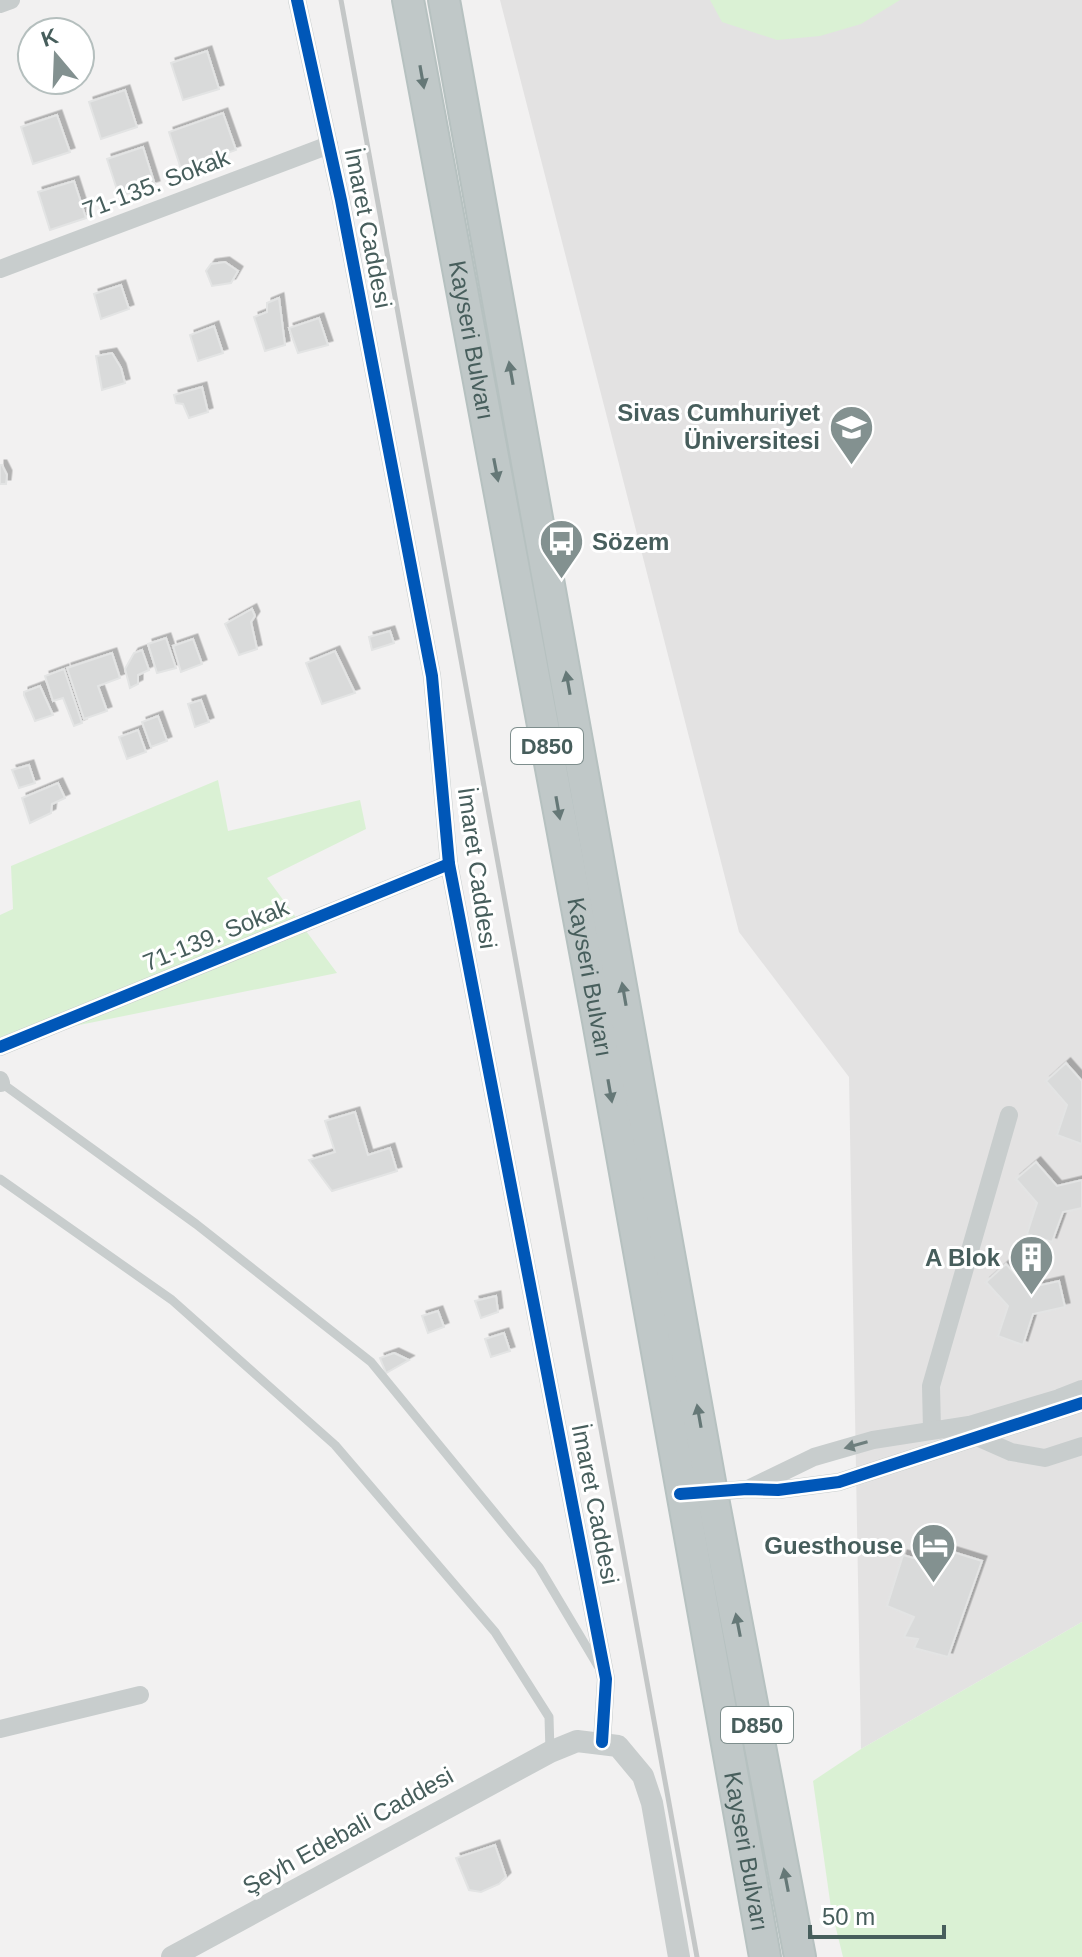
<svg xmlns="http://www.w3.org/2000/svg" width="1082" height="1957" viewBox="0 0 1082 1957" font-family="Arial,sans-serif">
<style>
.education{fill:#e3e2e2}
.green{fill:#daf1d4}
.building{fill:#d9dada;stroke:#e3e4e4;stroke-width:2;filter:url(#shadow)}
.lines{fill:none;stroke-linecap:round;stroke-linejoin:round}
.trunk-casing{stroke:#b6c1c0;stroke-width:34}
.service{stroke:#c8cdcd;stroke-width:9}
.minor{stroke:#c8cdcd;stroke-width:18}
.tertiary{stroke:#c8cdcd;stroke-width:22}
.trunk{stroke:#c0c8c8;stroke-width:30}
.rail{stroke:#c4c7c7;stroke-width:5}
.cycleway-casing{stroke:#fff;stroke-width:17}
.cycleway{stroke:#0057b8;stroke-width:12}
.oneway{fill:#657877}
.oneway2{fill:#6e7f7e}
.labels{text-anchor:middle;stroke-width:6;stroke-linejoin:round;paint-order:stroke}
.shield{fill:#fff;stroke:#7e8e8d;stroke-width:2}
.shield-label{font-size:22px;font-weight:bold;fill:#475e5c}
.street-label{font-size:24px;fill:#475e5c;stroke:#fff}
.poi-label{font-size:24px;font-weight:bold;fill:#475e5c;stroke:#fff;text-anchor:end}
</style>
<defs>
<filter id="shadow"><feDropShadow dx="4.5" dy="-4.5" stdDeviation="0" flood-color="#0004"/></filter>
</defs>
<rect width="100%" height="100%" fill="#f2f1f1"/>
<!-- education -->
<polygon class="education" points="500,0 1082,0 1082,1622 861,1749 849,1077 739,932"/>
<!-- green -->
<g class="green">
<polygon points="710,0 900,0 861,24 820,36 777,40 722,22"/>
<polygon points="218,780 228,831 360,800 366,829 267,878 337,973 0,1041 0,915 13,909 11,866"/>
<polygon points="1082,1622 1082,1957 843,1957 831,1908 813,1781 861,1749"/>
</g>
<!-- building -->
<g class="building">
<polygon points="207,51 219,89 183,100 171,63"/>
<polygon points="125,90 137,127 101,139 89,102"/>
<polygon points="223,113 236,150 181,169 169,132"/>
<polygon points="57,115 70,152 33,164 21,127"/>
<polygon points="143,147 155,185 119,196 107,159"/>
<polygon points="74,181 86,218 50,230 38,192"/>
<polygon points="225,262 238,271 231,283 212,286 206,271 211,264"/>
<polygon points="121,285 129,309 101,319 94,294"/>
<polygon points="279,298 285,345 265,351 254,317 267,312 267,303"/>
<polygon points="319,318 328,345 298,353 289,328"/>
<polygon points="214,326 223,353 198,361 190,335"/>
<polygon points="112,353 121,368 125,383 102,390 96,356"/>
<polygon points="202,387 208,412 189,418 183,404 176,403 174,395"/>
<polygon points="0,465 2,465 7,475 6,484 0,484"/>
<polygon points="252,609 255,616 251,622 257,649 239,655 225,624"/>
<polygon points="390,631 394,643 372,650 369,637"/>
<polygon points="166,638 176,668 157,673 148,644"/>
<polygon points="193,639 202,664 181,672 173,646"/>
<polygon points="142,650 149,670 138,675 138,684 130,688 125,669 134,653"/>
<polygon points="335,651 355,693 322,704 306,663"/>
<polygon points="112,653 120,678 98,686 107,711 84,719 67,668"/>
<polygon points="64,669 82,723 74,726 63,698 53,701 45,676"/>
<polygon points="40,686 53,715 35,721 24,695 24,692"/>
<polygon points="201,700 209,722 195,727 188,704"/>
<polygon points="158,716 167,741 151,747 142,722"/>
<polygon points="138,730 146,752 127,759 119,737"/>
<polygon points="29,765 35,783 19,788 12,770"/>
<polygon points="58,783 65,798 52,804 51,813 30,823 22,798"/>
<polygon points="1066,1063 1082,1081 1082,1144 1057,1135 1067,1105 1046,1081"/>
<polygon points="355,1112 368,1155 390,1148 397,1171 332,1191 309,1160 335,1152 325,1121"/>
<polygon points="1036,1162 1057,1186 1082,1180 1082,1208 1063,1212 1052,1242 1027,1234 1037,1203 1016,1179"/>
<polygon points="1006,1264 1028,1288 1059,1281 1065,1307 1033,1314 1023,1345 998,1336 1008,1306 986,1282"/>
<polygon points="496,1296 498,1312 481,1318 475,1301"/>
<polygon points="438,1311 444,1327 428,1333 422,1316"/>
<polygon points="504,1333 510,1351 491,1357 485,1339"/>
<polygon points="394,1353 409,1360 386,1373 380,1358"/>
<polygon points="937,1547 982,1561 948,1657 914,1648 918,1639 904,1637 914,1617 887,1606 903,1555 931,1563"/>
<polygon points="495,1845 506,1877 499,1884 481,1892 469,1890 456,1858"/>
</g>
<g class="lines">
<defs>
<g id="trunk">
<path id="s1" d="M408 0 598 1021 765 1957"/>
<polyline points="444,0 712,1493 800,1957"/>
</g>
</defs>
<!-- trunk casing -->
<use href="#trunk" class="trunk-casing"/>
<!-- service -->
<g class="service">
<polyline points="0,1082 196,1224 371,1362 539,1567 598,1666"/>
<polyline points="0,1179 172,1300 335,1445 495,1632 549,1717 550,1752"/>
</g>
<!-- minor -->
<g class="minor">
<polyline points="297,0 341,200 432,676 449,864 606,1679 602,1742"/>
<polyline points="0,4 11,0"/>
<polyline points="0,269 329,145"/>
<polyline points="0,1047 449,864"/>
<polyline points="0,1080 1,1083"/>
<polyline points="932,1430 931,1386 1009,1115"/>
<polyline points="977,1437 1011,1452 1045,1458 1082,1446"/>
<polyline points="750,1488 814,1457 873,1440 969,1425 1059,1398 1082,1389"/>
<polyline points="702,1493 747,1489 778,1490 839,1482 1082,1403"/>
<polyline points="0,1729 140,1695"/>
</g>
<!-- tertiary -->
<polyline class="tertiary" points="172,1957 550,1752 577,1741 618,1746 643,1776 652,1803 679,1957"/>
<!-- trunk -->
<use href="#trunk" class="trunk"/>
<!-- rail -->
<polyline class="rail" points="341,0 697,1957"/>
<defs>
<g id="cycleway">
<polyline points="297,0 341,200 432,676 449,864 606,1679 602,1742"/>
<polyline points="0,1047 449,864"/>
<polyline points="680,1494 747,1489 778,1490 839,1482 1082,1403"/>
</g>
</defs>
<!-- cycleway casing -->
<use href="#cycleway" class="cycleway-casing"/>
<!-- cycleway -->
<use href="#cycleway" class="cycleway"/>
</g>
<!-- one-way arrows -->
<defs><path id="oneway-solid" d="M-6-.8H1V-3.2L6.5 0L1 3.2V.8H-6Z" transform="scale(2)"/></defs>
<g class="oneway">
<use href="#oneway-solid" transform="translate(422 77) rotate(80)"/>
<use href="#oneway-solid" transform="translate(511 373) rotate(-100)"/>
<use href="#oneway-solid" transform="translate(496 470) rotate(79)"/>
<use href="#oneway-solid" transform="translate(568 683) rotate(-100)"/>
<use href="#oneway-solid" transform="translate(558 808) rotate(80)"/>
<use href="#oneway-solid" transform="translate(624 994) rotate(-100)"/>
<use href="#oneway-solid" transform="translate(610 1091) rotate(80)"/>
<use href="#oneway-solid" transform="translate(699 1416) rotate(-100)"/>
<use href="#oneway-solid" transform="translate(738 1625) rotate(-101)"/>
<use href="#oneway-solid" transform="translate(786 1880) rotate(-101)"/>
</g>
<use class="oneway2" href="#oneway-solid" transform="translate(856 1445) rotate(164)"/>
<!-- icons -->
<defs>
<symbol id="university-pin" viewBox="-11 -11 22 30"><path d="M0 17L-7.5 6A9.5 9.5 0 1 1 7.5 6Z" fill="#839190" stroke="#fff"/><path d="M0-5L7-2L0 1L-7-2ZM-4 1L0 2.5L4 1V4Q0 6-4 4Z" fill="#fff"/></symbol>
<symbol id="bus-pin" viewBox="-11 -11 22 30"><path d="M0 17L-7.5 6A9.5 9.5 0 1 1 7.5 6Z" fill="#839190" stroke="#fff"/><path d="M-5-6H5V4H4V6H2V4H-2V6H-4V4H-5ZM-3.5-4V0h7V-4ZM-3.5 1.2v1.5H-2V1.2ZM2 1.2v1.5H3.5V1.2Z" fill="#fff"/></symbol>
<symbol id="building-pin" viewBox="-11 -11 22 30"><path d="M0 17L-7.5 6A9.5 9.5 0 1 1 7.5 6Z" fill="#839190" stroke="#fff"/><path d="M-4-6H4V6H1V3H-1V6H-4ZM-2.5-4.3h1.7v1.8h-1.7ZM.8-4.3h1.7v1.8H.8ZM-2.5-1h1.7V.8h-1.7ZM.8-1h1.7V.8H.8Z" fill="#fff"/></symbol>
<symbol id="hotel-pin" viewBox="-11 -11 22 30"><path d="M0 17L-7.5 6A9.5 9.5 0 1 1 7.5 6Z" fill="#839190" stroke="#fff"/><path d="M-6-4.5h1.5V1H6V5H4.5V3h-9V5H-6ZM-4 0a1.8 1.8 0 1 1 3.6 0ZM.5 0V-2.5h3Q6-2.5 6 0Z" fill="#fff"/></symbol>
</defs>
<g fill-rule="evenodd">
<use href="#university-pin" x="826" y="402" width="51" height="69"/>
<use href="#bus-pin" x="536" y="516" width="51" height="69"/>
<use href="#building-pin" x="1006" y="1232" width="51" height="69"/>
<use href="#hotel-pin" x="908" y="1520" width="51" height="69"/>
</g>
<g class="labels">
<!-- shield labels -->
<g class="shield">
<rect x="511" y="728" width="72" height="36" rx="6"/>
<rect x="721" y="1707" width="72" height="36" rx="6"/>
</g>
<g class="shield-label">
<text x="547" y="754">D850</text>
<text x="757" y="1733">D850</text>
</g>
<!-- street labels -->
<g class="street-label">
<text transform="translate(156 184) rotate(-21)" y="8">71-135. Sokak</text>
<text transform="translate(368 228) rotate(79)" y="8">İmaret Caddesi</text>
<text dy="8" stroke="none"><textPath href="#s1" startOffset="346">Kayseri Bulvarı</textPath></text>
<text transform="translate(477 868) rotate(82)" y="8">İmaret Caddesi</text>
<text transform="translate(216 935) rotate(-22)" y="8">71-139. Sokak</text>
<text dy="8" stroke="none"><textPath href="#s1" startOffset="994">Kayseri Bulvarı</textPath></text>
<text transform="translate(595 1504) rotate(79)" y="8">İmaret Caddesi</text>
<text transform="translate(348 1831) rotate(-29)" y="8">Şeyh Edebali Caddesi</text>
<text dy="8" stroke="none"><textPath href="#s1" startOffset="1882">Kayseri Bulvarı</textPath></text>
</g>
<!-- poi labels -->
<g class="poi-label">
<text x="820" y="421">Sivas Cumhuriyet<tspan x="820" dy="28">Üniversitesi</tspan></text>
<text x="592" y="550" text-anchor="start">Sözem</text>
<text x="1000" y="1266">A Blok</text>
<text x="903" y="1554">Guesthouse</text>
</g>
</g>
<!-- north arrow -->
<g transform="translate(56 56) rotate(341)"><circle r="38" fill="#ffffff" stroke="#b5bfbe" stroke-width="2"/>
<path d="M0-6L14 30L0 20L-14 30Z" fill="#839190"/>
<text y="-12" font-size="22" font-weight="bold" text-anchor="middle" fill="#475e5c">K</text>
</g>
<!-- scale -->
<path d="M810 1925v12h134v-12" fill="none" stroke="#475e5c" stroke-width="4"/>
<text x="822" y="1925" font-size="24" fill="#475e5c" stroke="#ffffff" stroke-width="6" paint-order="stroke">50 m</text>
</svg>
